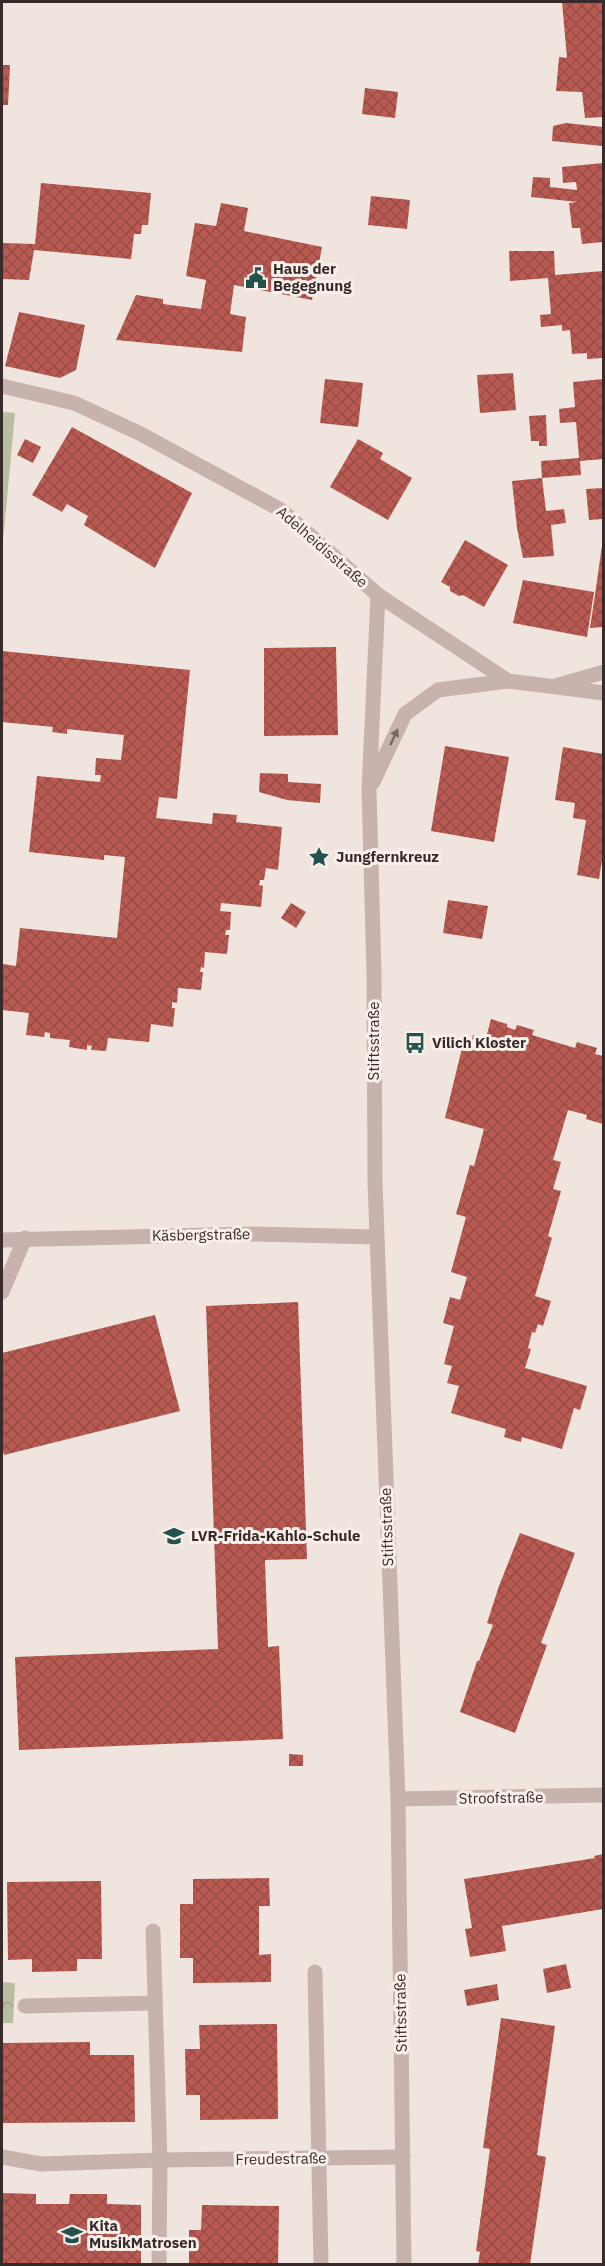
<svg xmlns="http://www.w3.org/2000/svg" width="605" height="2266" viewBox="0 0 605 2266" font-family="'IBM Plex Sans',sans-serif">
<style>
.grass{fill:#b9bea0}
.park{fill:url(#park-crowns)}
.building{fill:url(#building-cross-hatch)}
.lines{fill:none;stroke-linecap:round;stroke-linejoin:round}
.service{stroke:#c7b3ab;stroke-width:15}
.minor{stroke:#c7b3ab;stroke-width:15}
.tertiary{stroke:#c7b3ab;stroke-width:15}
.oneway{fill:#776864}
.labels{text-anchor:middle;stroke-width:6;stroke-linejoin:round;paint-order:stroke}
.poi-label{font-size:15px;font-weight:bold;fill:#362b2a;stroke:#f8efea;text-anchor:start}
.street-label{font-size:15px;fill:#362b2a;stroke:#f8efea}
</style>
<defs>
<pattern id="park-crowns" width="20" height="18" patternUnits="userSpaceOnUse" patternTransform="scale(1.5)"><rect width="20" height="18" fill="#b9bea0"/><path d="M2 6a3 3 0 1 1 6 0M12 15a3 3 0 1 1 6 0" fill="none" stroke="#a0a38a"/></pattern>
<pattern id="building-cross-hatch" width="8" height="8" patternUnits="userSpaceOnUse" patternTransform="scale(1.5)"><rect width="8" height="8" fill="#b95a53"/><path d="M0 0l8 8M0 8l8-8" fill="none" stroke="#974b45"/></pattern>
</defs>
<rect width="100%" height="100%" fill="#f0e5de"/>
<!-- grass -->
<polygon class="grass" points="2,412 15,413 2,552"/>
<!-- park -->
<polygon class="park" points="2,1982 15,1983 13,2023 2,2023"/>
<!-- building -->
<g class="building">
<polygon points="562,2 603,2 603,117 585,118 582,92 556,91 559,57 567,58"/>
<polygon points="2,65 10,65 8,105 2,105"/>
<polygon points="365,88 398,92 395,118 362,114"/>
<polygon points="566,123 603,127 603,146 552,141 553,126"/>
<polygon points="603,163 603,242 582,244 580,228 572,228 569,203 578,202 531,197 533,177 550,178 550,187 577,190 576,182 563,183 562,167"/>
<polygon points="41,183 151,193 148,225 142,225 141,234 134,234 131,259 34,250 29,280 2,279 2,243 35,244"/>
<polygon points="371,196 410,200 407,229 368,225"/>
<polygon points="221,203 248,208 244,231 322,247 312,300 234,285 230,314 246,317 242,352 116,340 136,295 163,299 163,304 201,309 206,280 186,276 195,223 216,226"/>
<polygon points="509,251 554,251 555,275 603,271 602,358 587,359 587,353 572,354 570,330 562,331 562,325 541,327 540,315 551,314 548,278 510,281"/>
<polygon points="19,312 85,325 76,370 60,378 5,366"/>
<polygon points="513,373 516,410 480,413 477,375"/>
<polygon points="325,379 363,383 358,427 320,423"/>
<polygon points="603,379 603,459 580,461 581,475 542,478 541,461 579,458 576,422 560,423 559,409 575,407 573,382"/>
<polygon points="546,415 547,446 539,446 539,441 531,441 529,416"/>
<polygon points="72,427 192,493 155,568 84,525 88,516 67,504 62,512 32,495"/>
<polygon points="25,439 41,447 33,463 17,455"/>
<polygon points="358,439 383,453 380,459 412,478 388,520 330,487"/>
<polygon points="542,478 546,511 564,509 566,523 551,525 554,556 523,558 517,528 512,481"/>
<polygon points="603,488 603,519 589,520 586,489"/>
<polygon points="465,540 508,565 484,607 463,595 459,596 450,591 450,587 441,582"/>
<polygon points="602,545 603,627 590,628 596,588"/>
<polygon points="523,580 594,592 587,637 513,623"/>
<polygon points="336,647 338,735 264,736 264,648"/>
<polygon points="2,651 190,670 177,799 159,797 156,818 212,824 213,813 237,815 236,822 282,827 278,870 266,868 264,880 260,880 259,885 263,886 261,907 221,903 220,911 231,912 230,930 226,930 225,935 229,935 227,954 205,952 204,968 201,967 200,972 203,972 201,990 178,988 177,1003 172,1002 172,1008 175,1008 173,1027 151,1024 149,1042 108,1038 106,1051 91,1050 92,1046 87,1045 87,1050 69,1047 70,1040 50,1038 50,1033 45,1032 44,1037 26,1035 29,1013 2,1010 3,964 16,966 20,928 117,938 125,857 104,855 104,860 29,852 37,776 100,782 101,775 95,775 96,758 121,760 124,735 67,729 67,734 52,732 53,727 2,722"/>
<polygon points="445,746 509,757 494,842 431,831"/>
<polygon points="563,747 603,754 603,854 599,879 577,875 586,820 573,818 575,803 555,800"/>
<polygon points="260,773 288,774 288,782 321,784 320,803 287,800 259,792"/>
<polygon points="448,900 488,906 482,939 443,933"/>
<polygon points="291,903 306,912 296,928 281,918"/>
<polygon points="491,1019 507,1024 507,1027 515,1030 517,1025 534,1030 532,1035 575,1048 577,1042 597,1048 595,1054 603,1056 603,1124 586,1119 587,1115 568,1110 553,1160 561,1162 553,1189 561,1191 548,1236 552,1238 535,1296 551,1301 543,1326 538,1324 535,1333 532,1332 528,1348 531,1349 525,1368 587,1386 580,1410 574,1408 562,1449 522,1437 521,1442 504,1437 506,1429 451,1413 459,1386 447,1383 452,1366 444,1364 454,1326 443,1323 450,1297 460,1300 467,1277 451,1272 466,1217 456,1214 470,1165 474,1166 484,1129 445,1118 462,1048 469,1050 473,1035 486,1038"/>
<polygon points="298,1302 307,1559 265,1560 268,1647 279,1646 283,1739 19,1750 15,1657 218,1649 206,1306"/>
<polygon points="155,1315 180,1411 4,1455 2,1447 2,1353"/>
<polygon points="520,1533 575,1553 541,1643 547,1645 515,1733 460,1712 477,1661 479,1661 493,1625 487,1623 499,1586"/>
<polygon points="289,1754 303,1755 303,1766 289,1766"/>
<polygon points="603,1854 603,1909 502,1926 506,1951 470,1957 465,1929 472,1928 464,1879 595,1858 594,1856"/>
<polygon points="269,1878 270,1906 259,1906 259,1955 271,1954 271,1982 193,1983 193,1958 180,1958 180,1904 193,1904 193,1879"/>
<polygon points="101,1881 102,1959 77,1959 77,1971 32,1972 32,1959 8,1960 7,1882"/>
<polygon points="566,1964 571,1988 547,1993 543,1969"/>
<polygon points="497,1984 499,2000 467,2006 464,1990"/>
<polygon points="501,2018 555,2026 537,2155 546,2157 530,2264 478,2264 480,2252 476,2251 490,2149 483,2148"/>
<polygon points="277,2024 278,2119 200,2120 200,2095 186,2095 185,2049 200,2049 199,2025"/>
<polygon points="90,2042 90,2055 134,2055 135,2122 2,2123 2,2043"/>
<polygon points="2,2193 36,2194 36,2204 69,2204 70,2194 107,2194 107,2204 141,2205 141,2264 2,2264"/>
<polygon points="202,2205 279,2206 278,2264 189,2264 189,2230 201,2230"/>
</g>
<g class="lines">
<!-- service -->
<g class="service">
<polyline points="2,1292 25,1238"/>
<polyline points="153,1931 160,2160"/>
<polyline points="315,1972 321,2264"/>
<polyline points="25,2006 155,2003"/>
</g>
<!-- minor -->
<g class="minor">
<polyline points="555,686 604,672"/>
<polyline points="398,1799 604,1795"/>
<polyline points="2,2157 41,2164 160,2160 403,2157"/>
<polyline points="159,2264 160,2160"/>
</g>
<!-- tertiary -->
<g class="tertiary">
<polyline points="2,386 74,403 139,433 281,510 378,595 508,681 604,693"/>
<polyline points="378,595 369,790 374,973 375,1182 398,1799 404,2264"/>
<polyline points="373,782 405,714 438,690 508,681"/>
<polyline points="2,1240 252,1234 376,1237"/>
</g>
</g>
<!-- one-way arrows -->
<defs><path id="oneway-solid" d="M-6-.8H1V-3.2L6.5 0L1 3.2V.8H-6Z" transform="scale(1.5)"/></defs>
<use class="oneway" href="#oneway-solid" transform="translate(394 737) rotate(-65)"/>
<!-- icons -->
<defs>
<symbol id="civic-bare" viewBox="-9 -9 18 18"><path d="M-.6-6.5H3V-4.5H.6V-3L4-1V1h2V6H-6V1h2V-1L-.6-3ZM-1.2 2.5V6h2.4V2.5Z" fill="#24534e" stroke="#f8efea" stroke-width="2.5" paint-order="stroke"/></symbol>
<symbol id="sight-bare" viewBox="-9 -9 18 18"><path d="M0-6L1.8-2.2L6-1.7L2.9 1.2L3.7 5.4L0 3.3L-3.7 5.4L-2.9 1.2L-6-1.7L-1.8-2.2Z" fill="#24534e" stroke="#f8efea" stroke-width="2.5" paint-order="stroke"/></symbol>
<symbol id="bus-bare" viewBox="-9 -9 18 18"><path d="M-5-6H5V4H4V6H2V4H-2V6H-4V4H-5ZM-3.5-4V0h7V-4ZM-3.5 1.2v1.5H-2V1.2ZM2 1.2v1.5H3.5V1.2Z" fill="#24534e" stroke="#f8efea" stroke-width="2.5" paint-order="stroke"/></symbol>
<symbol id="school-bare" viewBox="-9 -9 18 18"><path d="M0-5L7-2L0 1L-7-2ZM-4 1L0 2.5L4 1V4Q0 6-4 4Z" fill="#24534e" stroke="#f8efea" stroke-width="2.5" paint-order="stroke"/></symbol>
</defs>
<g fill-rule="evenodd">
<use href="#civic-bare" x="241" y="263" width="30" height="30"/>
<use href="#sight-bare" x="304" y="842" width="30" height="30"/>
<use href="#bus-bare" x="400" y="1028" width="30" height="30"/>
<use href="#school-bare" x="159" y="1521" width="30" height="30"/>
<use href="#school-bare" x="57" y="2220" width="30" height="30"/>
</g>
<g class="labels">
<!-- poi labels -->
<g class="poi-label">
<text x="273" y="274">Haus der<tspan x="273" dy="17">Begegnung</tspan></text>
<text x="336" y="862">Jungfernkreuz</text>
<text x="432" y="1048">Vilich Kloster</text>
<text x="191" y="1541">LVR-Frida-Kahlo-Schule</text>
<text x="89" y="2231">Kita<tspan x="89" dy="17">MusikMatrosen</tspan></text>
</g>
<!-- street labels -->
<g class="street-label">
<text transform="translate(322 547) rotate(41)" y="5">Adelheidisstraße</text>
<text transform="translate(374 1041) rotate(-90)" y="5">Stiftsstraße</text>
<text transform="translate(201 1235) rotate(-1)" y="5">Käsbergstraße</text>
<text transform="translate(387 1527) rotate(-92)" y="5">Stiftsstraße</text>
<text transform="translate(501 1798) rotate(-1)" y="5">Stroofstraße</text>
<text transform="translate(401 2013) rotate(-91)" y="5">Stiftsstraße</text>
<text transform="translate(281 2159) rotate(-1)" y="5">Freudestraße</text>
</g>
</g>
<!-- border -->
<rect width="605" height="2266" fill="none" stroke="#362b2a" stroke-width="6"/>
</svg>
